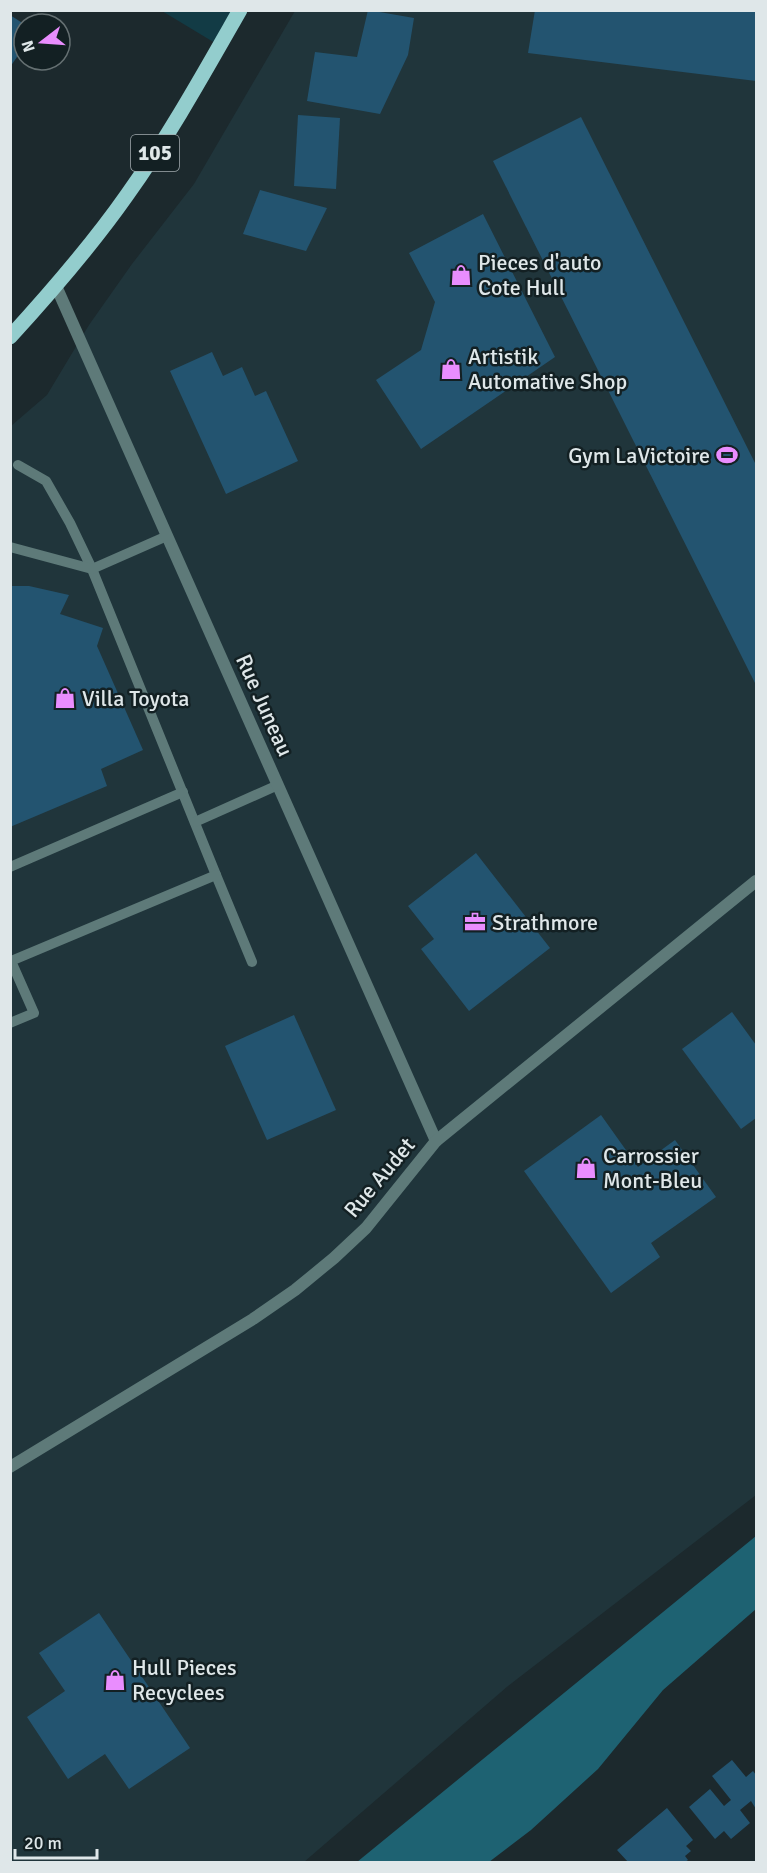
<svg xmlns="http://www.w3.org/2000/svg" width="767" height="1873" viewBox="0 0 767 1873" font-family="Signika,sans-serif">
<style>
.built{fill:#20353b}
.green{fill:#123b45}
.forest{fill:#1e6272}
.building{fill:#235470}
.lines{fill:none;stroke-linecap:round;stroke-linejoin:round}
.lane{stroke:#5e7a79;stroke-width:10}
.street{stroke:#5e7a79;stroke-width:12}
.primary{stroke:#93cdcd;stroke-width:15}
.labels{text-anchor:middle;stroke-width:5;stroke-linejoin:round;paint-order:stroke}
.shield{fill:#132023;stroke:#a2abae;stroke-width:1.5}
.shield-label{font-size:21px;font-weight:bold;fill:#dfe7e9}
.poi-label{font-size:22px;fill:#dfe7e9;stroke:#132023;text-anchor:start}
.street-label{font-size:22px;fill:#dfe7e9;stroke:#132023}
</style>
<rect width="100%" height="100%" fill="#1c292d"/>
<!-- built -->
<polygon class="built" points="295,11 756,11 756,1495 508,1686 304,1862 11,1862 11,426 47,395 89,325 132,264 194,184"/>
<!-- green -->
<polygon class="green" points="162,11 240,11 220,46"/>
<!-- forest -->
<polygon class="forest" points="756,1536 756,1609 663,1690 598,1769 531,1830 489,1862 357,1862"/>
<!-- building -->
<g class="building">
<polygon points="368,10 414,18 408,55 380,114 307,101 315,52 357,57"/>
<polygon points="535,10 756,10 756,81 528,53"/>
<polygon points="10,15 24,24 24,47 10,67"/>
<polygon points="298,115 340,118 336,189 294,186"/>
<polygon points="581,117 756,465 756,685 493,161"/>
<polygon points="260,190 327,208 306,251 243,234"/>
<polygon points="483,214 555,357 421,449 376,380 421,350 435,302 409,253"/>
<polygon points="212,352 223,376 242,367 255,396 266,391 298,461 226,494 170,371"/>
<polygon points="10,586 29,586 69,595 60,614 103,628 97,646 143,750 101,769 107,786 10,827"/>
<polygon points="476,853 550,948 469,1011 421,949 434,939 408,906"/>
<polygon points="732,1012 756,1045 756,1118 741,1129 682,1049"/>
<polygon points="294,1015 336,1110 267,1140 225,1046"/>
<polygon points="601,1115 638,1167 675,1140 716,1197 651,1243 660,1257 611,1293 524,1171"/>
<polygon points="99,1613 190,1748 129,1789 105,1754 68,1779 27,1717 65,1691 39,1653"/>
<polygon points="732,1760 746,1777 753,1771 756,1775 756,1809 751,1801 740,1810 750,1823 731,1839 724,1831 715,1839 689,1807 710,1789 724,1806 731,1800 712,1776"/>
<polygon points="667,1808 693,1840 686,1846 691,1851 685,1856 688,1860 685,1862 628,1862 617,1850"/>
</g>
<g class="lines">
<!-- lane -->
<g class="lane">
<polyline points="18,465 46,481 70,523 92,569 216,875"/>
<polyline points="10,547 92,569 167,536"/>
<polyline points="195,822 278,785"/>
<polyline points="10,867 183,792"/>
<polyline points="10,1023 34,1013 11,961 216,875 252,962"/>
</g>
<!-- street -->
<g class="street">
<polyline points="56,286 436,1141"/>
<polyline points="10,1467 253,1319 295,1290 334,1258 366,1228 436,1141 756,881"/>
</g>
<!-- primary -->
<path class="primary" d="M10 337C52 291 92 245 127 195 169 136 204 73 240 10"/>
</g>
<!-- icons -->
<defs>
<symbol id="shop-bare" viewBox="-9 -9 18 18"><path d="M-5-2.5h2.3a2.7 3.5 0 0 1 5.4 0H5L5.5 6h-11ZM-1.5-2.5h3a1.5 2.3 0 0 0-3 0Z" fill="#e98dfe" stroke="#132023" stroke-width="2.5" paint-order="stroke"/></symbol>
<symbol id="stadium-bare" viewBox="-9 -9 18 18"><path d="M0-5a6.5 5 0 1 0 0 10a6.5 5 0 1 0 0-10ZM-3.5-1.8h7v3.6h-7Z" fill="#e98dfe" stroke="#132023" stroke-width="2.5" paint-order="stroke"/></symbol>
<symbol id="office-bare" viewBox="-9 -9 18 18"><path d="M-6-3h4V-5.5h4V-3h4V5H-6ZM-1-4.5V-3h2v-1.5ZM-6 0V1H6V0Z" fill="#e98dfe" stroke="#132023" stroke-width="2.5" paint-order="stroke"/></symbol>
</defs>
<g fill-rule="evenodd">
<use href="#shop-bare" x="446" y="260" width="30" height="30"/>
<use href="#shop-bare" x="436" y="354" width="30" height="30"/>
<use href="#stadium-bare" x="712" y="440" width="30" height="30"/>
<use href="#shop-bare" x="50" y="683" width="30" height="30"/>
<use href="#office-bare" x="460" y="907" width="30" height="30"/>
<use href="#shop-bare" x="571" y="1153" width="30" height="30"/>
<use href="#shop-bare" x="100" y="1665" width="30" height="30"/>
</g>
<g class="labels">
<!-- shield labels -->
<rect class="shield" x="131" y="135" width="48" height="36" rx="4.5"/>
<g class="shield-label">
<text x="155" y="160">105</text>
</g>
<!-- poi labels -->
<g class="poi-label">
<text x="478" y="270">Pieces d'auto<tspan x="478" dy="25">Cote Hull</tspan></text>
<text x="468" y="364">Artistik<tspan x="468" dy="25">Automative Shop</tspan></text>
<text x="710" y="463" text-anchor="end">Gym LaVictoire</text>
<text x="82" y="706">Villa Toyota</text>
<text x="492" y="930">Strathmore</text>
<text x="603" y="1163">Carrossier<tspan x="603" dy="25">Mont-Bleu</tspan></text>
<text x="132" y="1675">Hull Pieces<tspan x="132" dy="25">Recyclees</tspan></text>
</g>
<!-- street labels -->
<g class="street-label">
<text transform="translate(265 705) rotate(66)" y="8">Rue Juneau</text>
<text transform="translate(379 1177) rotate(-50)" y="8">Rue Audet</text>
</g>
</g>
<!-- border -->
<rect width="767" height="1873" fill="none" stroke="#dfe7e9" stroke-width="24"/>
<!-- north arrow -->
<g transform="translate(42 42) rotate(253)"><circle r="28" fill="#132023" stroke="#657072" stroke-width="1.5"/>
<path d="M0-4.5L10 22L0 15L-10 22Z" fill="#e98dfe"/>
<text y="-9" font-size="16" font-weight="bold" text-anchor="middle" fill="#dfe7e9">N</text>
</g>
<!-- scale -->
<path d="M15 1849v9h82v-9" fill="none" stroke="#dfe7e9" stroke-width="3"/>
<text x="24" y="1849" font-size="18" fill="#dfe7e9" stroke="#132023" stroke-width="4.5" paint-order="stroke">20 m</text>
</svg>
